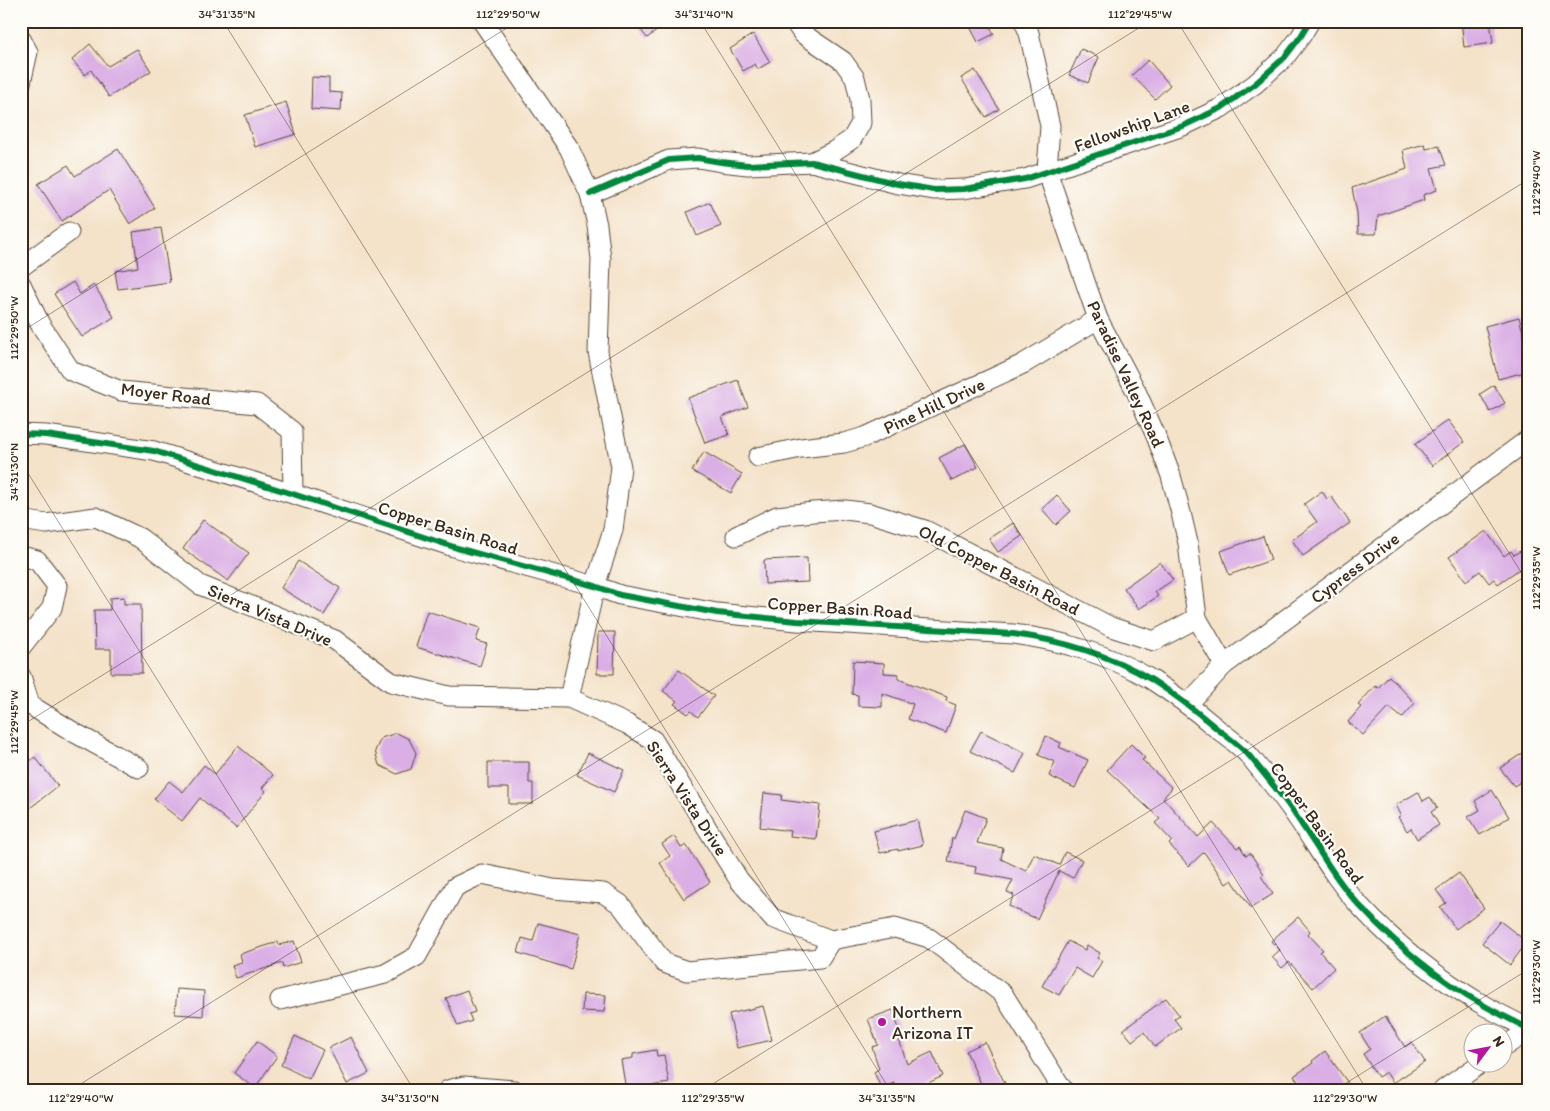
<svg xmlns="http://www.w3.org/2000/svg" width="1550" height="1111" viewBox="0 0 1550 1111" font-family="Itim,sans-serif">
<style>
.building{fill:#daafe5}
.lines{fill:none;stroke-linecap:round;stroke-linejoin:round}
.minor-casing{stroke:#574638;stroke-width:21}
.minor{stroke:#fff;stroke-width:19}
.cycleway-casing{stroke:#fdfcf7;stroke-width:9}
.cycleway{stroke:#00873e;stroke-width:6}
.ticks{fill:none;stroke:#3b2a1e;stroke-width:1;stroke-opacity:0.45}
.poi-dot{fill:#b5179e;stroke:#fdfcf7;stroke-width:2}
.labels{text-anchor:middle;stroke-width:4.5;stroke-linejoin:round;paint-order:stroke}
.street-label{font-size:18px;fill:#3b2a1e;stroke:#fdfcf7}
.poi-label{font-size:18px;fill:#3b2a1e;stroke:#fdfcf7;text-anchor:start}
.neatline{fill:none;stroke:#3b2a1e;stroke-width:2}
.ticks-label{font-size:12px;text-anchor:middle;fill:#3b2a1e}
</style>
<rect width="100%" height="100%" fill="#fdfcf7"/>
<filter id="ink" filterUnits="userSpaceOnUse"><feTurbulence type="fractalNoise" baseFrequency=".02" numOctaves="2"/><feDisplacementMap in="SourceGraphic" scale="10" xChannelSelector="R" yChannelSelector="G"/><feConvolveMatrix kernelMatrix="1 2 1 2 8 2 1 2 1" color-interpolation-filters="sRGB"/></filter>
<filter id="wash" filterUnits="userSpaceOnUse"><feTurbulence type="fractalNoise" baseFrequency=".0096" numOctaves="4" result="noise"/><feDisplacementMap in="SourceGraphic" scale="20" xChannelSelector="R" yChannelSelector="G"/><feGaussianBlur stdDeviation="1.12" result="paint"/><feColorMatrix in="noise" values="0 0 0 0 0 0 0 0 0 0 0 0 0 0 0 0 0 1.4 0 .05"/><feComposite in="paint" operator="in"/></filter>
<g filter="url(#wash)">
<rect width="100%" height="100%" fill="#f4e2c9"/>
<g id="blocks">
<!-- building -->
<g class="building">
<polygon points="634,21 670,21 647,38"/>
<polygon points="967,21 987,21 994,34 978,42"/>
<polygon points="1461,21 1490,21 1493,43 1464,47"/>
<polygon points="753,34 770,62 758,69 755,64 743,71 730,49"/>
<polygon points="90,44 108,66 137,49 151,71 109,97 91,70 85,75 72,60"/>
<polygon points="1081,49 1099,57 1088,83 1069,75"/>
<polygon points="1148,60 1170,85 1155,99 1132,75"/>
<polygon points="975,70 999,109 986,117 961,78"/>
<polygon points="312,77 329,78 329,92 342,93 341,111 311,109"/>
<polygon points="286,102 296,134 255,147 245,115"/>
<polygon points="1425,144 1426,149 1439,146 1446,165 1431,168 1437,190 1423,195 1424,200 1378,216 1376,234 1358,234 1357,213 1352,188 1407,169 1403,150"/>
<polygon points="118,149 155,208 130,224 109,190 62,221 38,184 68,165 75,176"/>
<polygon points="710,202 721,226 697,236 687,212"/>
<polygon points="161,228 170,282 118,289 115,271 138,267 133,232"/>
<polygon points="73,282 80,294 94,285 114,317 82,337 54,294"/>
<polygon points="1519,317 1529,355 1529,371 1498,379 1485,326"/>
<polygon points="738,380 748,407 722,417 729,435 705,443 688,398"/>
<polygon points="1494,385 1505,403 1490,412 1480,394"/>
<polygon points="1448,420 1464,442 1432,466 1415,444"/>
<polygon points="965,444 978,467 952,481 939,458"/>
<polygon points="704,452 742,474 731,493 692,471"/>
<polygon points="1322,491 1327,499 1331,496 1350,523 1303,556 1292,540 1317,522 1304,504"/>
<polygon points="1057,495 1071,511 1056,525 1042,509"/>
<polygon points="203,520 249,553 228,581 183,549"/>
<polygon points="1013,523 1022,536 998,552 989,539"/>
<polygon points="1486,531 1504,556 1511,551 1514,555 1520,551 1528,563 1498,584 1494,579 1489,583 1480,571 1466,581 1449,557"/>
<polygon points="1263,536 1271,560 1229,575 1221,551"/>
<polygon points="807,558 808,582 765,584 764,560"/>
<polygon points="298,561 340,588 324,615 281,588"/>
<polygon points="1160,562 1173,580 1155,592 1158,596 1139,609 1124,588"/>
<polygon points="124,597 124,604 141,604 142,673 111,673 111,649 95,649 94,610 110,610 110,598"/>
<polygon points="427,611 480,628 476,641 487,644 480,666 416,647"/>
<polygon points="598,632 615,632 614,674 597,674"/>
<polygon points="853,661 884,663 884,673 898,674 898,679 947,697 946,701 956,705 946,733 908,719 913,704 882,693 882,707 858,706 858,695 852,694"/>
<polygon points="679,670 714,696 698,717 691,711 688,714 674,704 677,701 663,691"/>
<polygon points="1389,676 1415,703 1402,718 1389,707 1363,735 1348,722 1361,707 1358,705 1375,686 1378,688"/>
<polygon points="981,731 1025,753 1015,773 970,751"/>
<polygon points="397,733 409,739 416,753 411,769 397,774 379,765 375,751 381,738"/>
<polygon points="1046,736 1061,743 1059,747 1088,760 1075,788 1049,776 1055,762 1038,755"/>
<polygon points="1131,744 1145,758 1142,760 1172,788 1163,798 1198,837 1213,823 1237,848 1240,846 1246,856 1250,853 1264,874 1261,876 1273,894 1251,908 1232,880 1226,884 1204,852 1189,866 1169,844 1172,841 1155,823 1160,819 1107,770"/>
<polygon points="238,746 273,775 262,788 266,791 236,828 200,798 182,821 154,799 169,781 183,792 204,765 215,774"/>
<polygon points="1529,749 1529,793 1520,782 1514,786 1500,768"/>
<polygon points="588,753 624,770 614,792 577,775"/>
<polygon points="35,757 58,786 21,815 21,768"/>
<polygon points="488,762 529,762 529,783 533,783 533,804 509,804 509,788 488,788"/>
<polygon points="1492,790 1509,817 1480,835 1468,817 1480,810 1475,801"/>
<polygon points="1418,792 1423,801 1430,797 1437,808 1431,812 1439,825 1417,839 1411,828 1407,831 1398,817 1401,815 1396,805"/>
<polygon points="764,793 782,795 781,800 820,805 816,839 790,836 791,831 760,827"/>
<polygon points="965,810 986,818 977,843 1003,848 1001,859 1026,871 1034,854 1059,865 1065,852 1082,860 1073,878 1059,871 1037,919 1009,906 1014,895 1007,892 1013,880 975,873 976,867 948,862 952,838 954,839"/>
<polygon points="917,820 923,845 898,851 898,849 880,853 874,831"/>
<polygon points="674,836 681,848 686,845 710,882 684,899 660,863 670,856 662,844"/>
<polygon points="1459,873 1484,908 1456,929 1440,907 1446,903 1436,890"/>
<polygon points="1298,917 1310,931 1308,934 1323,950 1320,952 1334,968 1313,988 1289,962 1282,968 1272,957 1280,950 1271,941"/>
<polygon points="1500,921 1527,942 1510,965 1482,943"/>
<polygon points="538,923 580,934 571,969 518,953 522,938 533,941"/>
<polygon points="294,941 301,962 283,968 282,963 236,978 232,965 242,962 240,954 278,942 279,945"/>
<polygon points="1068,941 1085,950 1087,945 1100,953 1097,958 1102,961 1092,978 1075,968 1059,995 1042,986"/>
<polygon points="177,989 204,991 203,1016 175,1014"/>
<polygon points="467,990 475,1012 469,1014 472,1021 458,1026 446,998"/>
<polygon points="583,994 606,995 604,1012 582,1011"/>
<polygon points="1166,998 1179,1015 1174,1019 1181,1028 1155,1047 1144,1032 1132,1041 1123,1030"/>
<polygon points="763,1006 772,1040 737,1048 729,1014"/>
<polygon points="893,1010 899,1029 896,1030 907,1064 932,1052 943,1076 913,1090 897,1090 894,1083 881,1088 874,1072 879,1069 872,1047 878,1045 868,1019"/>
<polygon points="1385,1016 1405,1047 1412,1042 1425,1062 1393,1083 1386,1072 1378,1077 1363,1054 1370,1049 1360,1033"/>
<polygon points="295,1036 323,1050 309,1079 281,1065"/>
<polygon points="351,1037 369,1073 347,1084 329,1048"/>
<polygon points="257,1041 277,1056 255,1088 234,1073"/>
<polygon points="985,1042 1008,1090 984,1090 976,1073 966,1051"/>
<polygon points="656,1050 657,1056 664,1055 669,1083 626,1090 621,1060 633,1058 633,1054"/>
<polygon points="1325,1051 1353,1090 1304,1090 1294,1076 1313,1063 1312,1061"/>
</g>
</g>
</g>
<g filter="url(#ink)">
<use href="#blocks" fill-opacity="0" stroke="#574638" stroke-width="1"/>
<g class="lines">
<defs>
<g id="minor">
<polyline points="482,21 569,148 590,194 597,225 601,259 598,352 621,467 613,530 595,586 569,698"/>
<polyline points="794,21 803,34 843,61 855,78 860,99 861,123 852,139 834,151 812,162"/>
<polyline points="1024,21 1029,33 1050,126 1047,171 1098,319 1136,391 1156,436 1171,476 1181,513 1188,543 1197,618 1224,665"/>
<polyline points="21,39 28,52 21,83"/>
<polyline points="590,194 669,160 698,158 721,162 748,165 812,162 898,184 934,190 964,189 1025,179 1183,126 1221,108 1255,84 1285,57 1301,36 1310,21"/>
<polyline points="21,267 69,232"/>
<polyline points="21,284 40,324 71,371 121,391 257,404 292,431 293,494"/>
<path d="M21 434 46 435 154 451 293 494 457 548 595 586 620 595 717 613 797 621 1013 634C1060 640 1111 655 1152 680 1174 694 1195 710 1215 727 1227 737 1243 747 1252 759 1267 778 1283 796 1296 816 1317 846 1334 878 1359 905 1396 945 1438 979 1485 1006 1499 1014 1514 1021 1529 1029"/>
<polyline points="758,457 801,448 844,443 865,437 1023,364 1098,319"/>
<polyline points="21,520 46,524 96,517 140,538 200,585 335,640 391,682 449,696 569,698 627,724 653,740 739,880 772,918 831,940 895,928 929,938 1003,994 1063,1090"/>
<polyline points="736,536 777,516 813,512 845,510 870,513 925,530 1111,627 1154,641 1197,618"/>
<polyline points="21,556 37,560 57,586 52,608 21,647"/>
<polyline points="21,676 30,705 75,733 139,768"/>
<polyline points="1188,704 1224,665 1529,439"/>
<polyline points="280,1000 385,974 417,956 455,887 482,874 553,889 603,893 620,904 664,963 687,971 820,958 831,940"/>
<polyline points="1502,1048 1529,1030"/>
<polyline points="448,1090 464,1086 514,1090"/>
<polyline points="1443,1090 1480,1064"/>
</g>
</defs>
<!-- minor casing -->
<use href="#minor" class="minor-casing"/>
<!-- minor -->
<use href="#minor" class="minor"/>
<defs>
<g id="cycleway">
<polyline points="590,194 669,160 698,158 721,162 748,165 812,162 898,184 934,190 964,189 1025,179 1183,126 1221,108 1255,84 1285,57 1301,36 1310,21"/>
<path d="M21 434 46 435 154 451 293 494 457 548 595 586 620 595 717 613 797 621 1013 634C1060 640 1111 655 1152 680 1174 694 1195 710 1215 727 1227 737 1243 747 1252 759 1267 778 1283 796 1296 816 1317 846 1334 878 1359 905 1396 945 1438 979 1485 1006 1499 1014 1514 1021 1529 1029"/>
</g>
</defs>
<!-- cycleway casing -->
<use href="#cycleway" class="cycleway-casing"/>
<!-- cycleway -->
<use href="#cycleway" class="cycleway"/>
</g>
</g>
<!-- ticks -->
<path class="ticks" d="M223 21 890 1090M700 21 1367 1090M1177 21 1529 585M21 332 518 21M21 462 414 1090M21 726 1150 21M71 1090 1529 179M703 1090 1529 574M1335 1090 1529 969"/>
<!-- markers -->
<circle class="poi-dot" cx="882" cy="1022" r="5"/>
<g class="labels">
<!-- street labels -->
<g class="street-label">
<text transform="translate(1132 126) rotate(-20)" y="6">Fellowship Lane</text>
<text transform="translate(1126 374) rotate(65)" y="6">Paradise Valley Road</text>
<text transform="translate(166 394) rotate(7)" y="6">Moyer Road</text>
<text transform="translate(934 406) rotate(-25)" y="6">Pine Hill Drive</text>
<text transform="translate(448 528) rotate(17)" y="6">Copper Basin Road</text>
<text transform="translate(1355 568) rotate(-37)" y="6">Cypress Drive</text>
<text transform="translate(999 570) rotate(27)" y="6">Old Copper Basin Road</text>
<text transform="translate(840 608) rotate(4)" y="6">Copper Basin Road</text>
<text transform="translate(270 615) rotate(23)" y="6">Sierra Vista Drive</text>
<text transform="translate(687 798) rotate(57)" y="6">Sierra Vista Drive</text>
<text transform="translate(1317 823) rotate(54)" y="6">Copper Basin Road</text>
</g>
<!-- poi labels -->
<g class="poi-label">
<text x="892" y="1018">Northern<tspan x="892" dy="21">Arizona IT</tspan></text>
</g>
</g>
<!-- margin -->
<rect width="1550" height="1111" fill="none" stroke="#fdfcf7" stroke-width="55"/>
<!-- north arrow -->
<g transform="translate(1488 1048) rotate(58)"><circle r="24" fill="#fdfcf7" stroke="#afa8a0"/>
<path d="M0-4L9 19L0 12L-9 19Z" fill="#b5179e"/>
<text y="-8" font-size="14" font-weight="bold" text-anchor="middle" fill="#3b2a1e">N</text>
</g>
<rect x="28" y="28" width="1494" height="1056" class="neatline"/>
<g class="ticks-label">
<text x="227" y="18">34°31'35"N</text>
<text x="508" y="18">112°29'50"W</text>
<text x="704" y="18">34°31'40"N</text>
<text x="1140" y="18">112°29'45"W</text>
<text transform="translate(1536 183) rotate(-90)" y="4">112°29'40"W</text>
<text transform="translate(14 328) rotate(-90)" y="4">112°29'50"W</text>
<text transform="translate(14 472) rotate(-90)" y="4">34°31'30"N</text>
<text transform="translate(1536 578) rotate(-90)" y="4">112°29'35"W</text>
<text transform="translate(14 722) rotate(-90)" y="4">112°29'45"W</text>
<text transform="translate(1536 972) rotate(-90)" y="4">112°29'30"W</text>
<text x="81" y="1102">112°29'40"W</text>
<text x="410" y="1102">34°31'30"N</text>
<text x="713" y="1102">112°29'35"W</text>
<text x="887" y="1102">34°31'35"N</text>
<text x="1345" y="1102">112°29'30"W</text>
</g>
</svg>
